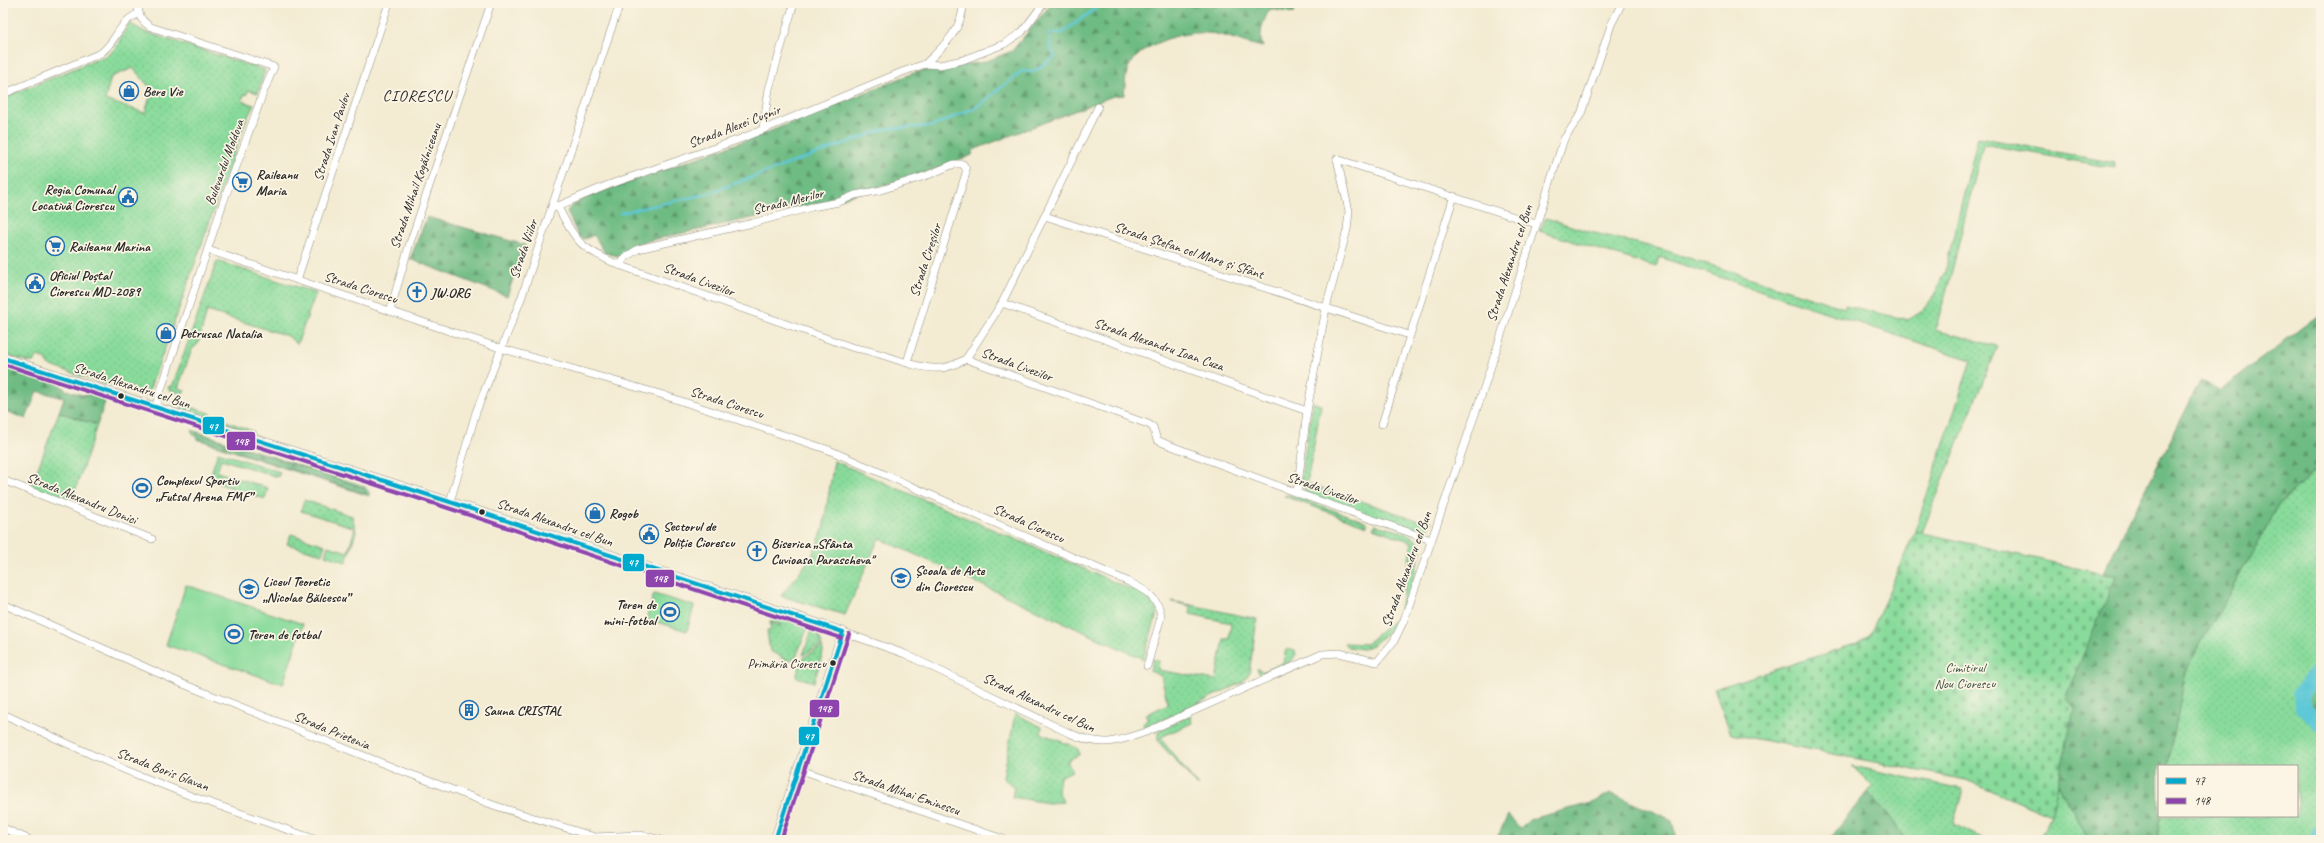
<svg xmlns="http://www.w3.org/2000/svg" width="2324" height="843" viewBox="0 0 2324 843" font-family="Caveat,sans-serif">
<style>
.green{fill:url(#green-dots);stroke:#5a8363;fill-rule:evenodd}
.forest{fill:url(#forest-firs);stroke:#4c7357}
.cemetery{fill:url(#cemetery-stones);stroke:#5a8363}
.pitch{fill:#89db9b;stroke:#5a8363}
.lines{fill:none;stroke-linecap:round;stroke-linejoin:round}
.stream{stroke:#5dc8d6;stroke-width:2.5}
.river{stroke:#5dc8d6;stroke-width:16}
.minor-casing{stroke:#8f8b7e;stroke-width:8}
.tertiary-casing{stroke:#8f8b7e;stroke-width:10}
.minor{stroke:#fff;stroke-width:7}
.tertiary{stroke:#fff;stroke-width:9}
.bus-1-casing{stroke:#fcf5e5;stroke-width:7}
.bus-2-casing{stroke:#fcf5e5;stroke-width:7}
.bus-1{stroke:#00a9ce;stroke-width:4}
.bus-2{stroke:#8e44ad;stroke-width:4}
.bus-dot{fill:#2b2b2b;stroke:#fcf5e5;stroke-width:1.5}
.labels{text-anchor:middle;stroke-width:3.5;stroke-linejoin:round;paint-order:stroke}
.bus-label{font-size:13px;fill:#2b2b2b;stroke:#fcf5e5;text-anchor:end}
.poi-label{font-size:14px;font-weight:bold;fill:#2b2b2b;stroke:#fcf5e5;text-anchor:start}
.street-label{font-size:14px;fill:#2b2b2b;stroke:#fcf5e5}
.park-label{font-size:14px;fill:#425747;stroke:#fcf5e5}
.quarter-label{font-size:16px;letter-spacing:1px;fill:#2b2b2b;stroke:#fcf5e5}
.line-badge{stroke:#fcf5e5;stroke-width:1.5}
.badge-label{font-size:11px;text-anchor:middle;font-weight:bold;fill:#fff}
</style>
<defs>
<pattern id="green-dots" width="8" height="8" patternUnits="userSpaceOnUse"><rect width="8" height="8" fill="#89db9b"/><path d="M2 2h.1M6 6h.1" fill="none" stroke="#76bc86" stroke-width="1.8" stroke-linecap="round"/></pattern>
<pattern id="forest-firs" width="22" height="20" patternUnits="userSpaceOnUse"><rect width="22" height="20" fill="#6ebb83"/><path d="M5 1l3.5 6h-7zM16 11l3.5 6h-7z" fill="#5b986b"/></pattern>
<pattern id="cemetery-stones" width="16" height="16" patternUnits="userSpaceOnUse"><rect width="16" height="16" fill="#89db9b"/><path d="M2 7V4a2 2 0 0 1 4 0v3zM10 15v-3a2 2 0 0 1 4 0v3z" fill="#76bc86"/></pattern>
</defs>
<rect width="100%" height="100%" fill="#fcf5e5"/>
<filter id="ink" filterUnits="userSpaceOnUse"><feTurbulence type="fractalNoise" baseFrequency=".025" numOctaves="2"/><feDisplacementMap in="SourceGraphic" scale="8" xChannelSelector="R" yChannelSelector="G"/><feConvolveMatrix kernelMatrix="1 2 1 2 8 2 1 2 1" color-interpolation-filters="sRGB"/></filter>
<filter id="wash" filterUnits="userSpaceOnUse"><feTurbulence type="fractalNoise" baseFrequency=".012" numOctaves="4" result="noise"/><feDisplacementMap in="SourceGraphic" scale="16" xChannelSelector="R" yChannelSelector="G"/><feGaussianBlur stdDeviation="0.9" result="paint"/><feColorMatrix in="noise" values="0 0 0 0 0 0 0 0 0 0 0 0 0 0 0 0 0 1.4 0 .05"/><feComposite in="paint" operator="in"/></filter>
<g filter="url(#wash)">
<rect width="100%" height="100%" fill="#f3ebd2"/>
<!-- green -->
<g class="green">
<path d="M129 23 145 32 265 70 258 93 248 90 247 95 244 94 242 101 254 105 245 122 171 331 163 329 161 334 169 337 147 396 134 388 117 383 105 384 48 365 46 359 38 356 33 362H29L3 354V98L110 54 116 47ZM133 68 152 90 145 113 105 100 111 77Z"/>
<polygon points="1978,137 2114,163 2114,168 1983,144 1950,279 1935,330 1997,346 1922,533 1915,531 1971,360 1659,257 1656,267 1539,231 1546,218 1587,231 1664,250 1844,308 1845,305 1908,320 1921,312 1934,296 1945,271"/>
<polygon points="217,261 316,293 297,344 288,336 207,311 198,344 192,349 178,388 185,390 182,394 168,389 169,386 172,387"/>
<path d="M1313 402 1321 405 1307 483 1423 522 1432 521C1428 529 1425 532 1416 532L1308 495 1302 485 1301 477Z"/>
<polygon points="183,405 210,413 212,416 253,431 253,435 181,412"/>
<polygon points="59,412 97,425 71,503 31,487"/>
<polygon points="191,430 364,486 369,492 369,496 197,439"/>
<polygon points="218,452 280,472 278,477 221,459 217,472 268,488 265,499 209,480"/>
<polygon points="834,461 1147,596 1158,611 1143,659 879,538 845,615 781,596 812,556 823,530"/>
<path d="M2321 465V660C2307 673 2297 687 2296 706L2321 732V823L2312 840H2157L2160 816H2297V766H2168L2185 671 2279 505Z"/>
<polygon points="1289,495 1367,522 1367,526 1284,496"/>
<polygon points="304,500 352,516 356,532 346,562 325,555 328,546 348,552 355,528 301,511"/>
<path d="M1375 525C1390 529 1419 532 1421 550L1404 612 1397 624 1374 644 1363 649 1347 647 1344 643 1366 644 1399 616 1412 542 1373 528Z"/>
<polygon points="291,534 325,545 322,554 287,544"/>
<polygon points="1172,601 1257,619 1249,674 1243,682 1145,728 1143,724 1148,717 1145,715 1168,704 1161,676 1150,671 1153,659 1159,661 1158,670 1216,680 1224,639 1229,639 1231,623 1190,614 1191,606 1172,602"/>
<polygon points="774,617 805,625 807,629 796,657 790,660 782,659 782,657 770,651 767,631 770,631 771,624 768,622 779,626 782,625 770,621"/>
<polygon points="816,629 822,644 803,655 812,630"/>
<polygon points="822,646 823,652 814,682 796,677 803,658"/>
<polygon points="1286,649 1295,651 1296,654 1291,662 1263,675 1259,674 1257,668 1262,672 1283,663"/>
<polygon points="1015,714 1042,727 1041,733 1077,748 1080,754 1067,761 1072,771 1060,777 1058,791 1063,802 1048,803 1012,797 1014,787 1003,778"/>
<polygon points="1190,716 1192,723 1163,736 1161,739 1198,786 1158,741 1158,731"/>
<polygon points="1852,766 1963,789 1953,824 1987,840 1906,840 1888,814 1867,792 1872,786"/>
<polygon points="2058,784 2087,837 2087,840 2039,840 2051,816"/>
</g>
<!-- forest -->
<g class="forest">
<path d="M1052 3H1296L1294 13 1270 9C1263 21 1258 33 1263 47 1246 44 1223 33 1206 33 1181 31 1136 45 1127 71 1125 78 1125 88 1124 95L1113 96 973 150 972 155 927 172 843 198 638 243 622 257 605 253 594 235 585 239 579 237 567 212 570 207 587 197 761 135 916 72 984 62 1012 51Z"/>
<polygon points="427,217 525,245 507,296 410,259"/>
<polygon points="2321,313 2321,465 2279,505 2186,671 2168,766 2159,766 2160,816 2157,840 2087,840 2087,837 2058,784 2074,708 2065,698 2116,577 2103,573 2201,380 2219,391"/>
<polygon points="3,365 58,383 66,390 82,395 93,394 103,397 105,402 97,425 59,412 64,398 37,391 26,419 3,410"/>
<polygon points="196,432 364,488 367,494 198,439"/>
<path d="M2321 660V732L2296 706C2297 687 2306 673 2321 660Z"/>
<polygon points="1867,792 1888,814 1906,840 1829,840"/>
<polygon points="1610,793 1672,820 1676,840 1496,840 1508,815 1520,828 1531,819 1595,802"/>
</g>
<!-- cemetery -->
<polygon class="cemetery" points="1915,531 2116,577 2065,698 2074,708 2051,816 1966,780 1731,734 1714,689 1855,644 1870,635"/>
<!-- pitch -->
<g class="pitch">
<polygon points="186,585 303,624 283,684 166,645"/>
<polygon points="654,594 694,606 687,631 646,619"/>
</g>
<g class="lines">
<!-- stream -->
<polyline class="stream" points="620,213 706,194 885,129 932,126 977,107 1022,71 1033,72 1055,57 1050,46 1049,33 1062,33 1103,3"/>
<!-- river -->
<g class="river">
<polyline points="2321,668 2300,695 2303,708 2321,723"/>
<polyline points="2316,840 2321,832"/>
</g>
</g>
</g>
<g filter="url(#ink)">
<g class="lines">
<defs>
<g id="minor">
<path d="M138 3C138 15 141 21 151 27L274 67 263 93 223 203 155 408"/>
<path d="M925 64C942 48 964 28 963 3"/>
<path d="M3 94 101 53C118 40 118 22 138 14"/>
<polyline points="763,128 769,89 794,3"/>
<polyline points="1337,159 1536,224"/>
<path d="M558 207C576 243 582 249 619 265L854 348C882 351 913 370 940 368 949 368 958 363 966 359L1148 424 1153 427 1157 440 1166 444 1297 493 1431 540"/>
<polyline points="551,209 608,185 740,139 902,72 925,64 940,65 963,60 1004,44 1022,32 1044,3"/>
<polyline points="1045,216 1409,335"/>
<path d="M208 250 500 348 660 394 829 450 1129 582C1144 589 1160 599 1161 617L1147 666"/>
<polyline points="619,265 626,257 638,249 753,223 812,207 839,202 855,195 881,190 928,175 954,164 963,164 966,169 966,173 907,362"/>
<polyline points="297,280 389,3"/>
<polyline points="1002,303 1307,411"/>
<polyline points="390,311 409,246 491,3"/>
<polyline points="966,359 1002,303 1098,107"/>
<polyline points="1382,424 1454,196"/>
<polyline points="3,480 152,539"/>
<polyline points="1297,493 1307,411 1326,308 1347,230 1349,211 1337,159"/>
<polyline points="450,502 476,412 521,299 620,3"/>
<polyline points="3,604 183,684 397,769 496,806 595,837 640,835 662,840"/>
<path d="M843 632 905 654 1069 733C1101 747 1114 743 1146 732L1322 654 1339 653 1377 662 1394 641 1404 620 1484 388 1564 139 1581 114 1611 25 1622 3"/>
<polyline points="3,714 123,769 191,796 317,840"/>
<polyline points="798,769 1006,840"/>
<polyline points="3,828 30,840"/>
</g>
<polyline id="tertiary" points="3,358 450,502 843,632 775,840"/>
</defs>
<!-- minor casing -->
<use href="#minor" class="minor-casing"/>
<!-- tertiary casing -->
<use href="#tertiary" class="tertiary-casing"/>
<!-- minor -->
<use href="#minor" class="minor"/>
<!-- tertiary -->
<use href="#tertiary" class="tertiary"/>
<defs>
<g id="bus-1">
<polyline points="3,358 450,502 843,632"/>
<polyline points="775,840 843,632"/>
</g>
<g id="bus-2">
<polyline points="3,364 448,508 841,638"/>
<polyline points="781,840 849,634"/>
</g>
</defs>
<!-- bus-1 casing -->
<use href="#bus-1" class="bus-1-casing"/>
<!-- bus-2 casing -->
<use href="#bus-2" class="bus-2-casing"/>
<!-- bus-1 -->
<use href="#bus-1" class="bus-1"/>
<!-- bus-2 -->
<use href="#bus-2" class="bus-2"/>
</g>
</g>
<!-- icons -->
<defs>
<symbol id="shop-ring" viewBox="-11 -11 22 22"><circle r="9.5" fill="#fcf5e5" stroke="#1f6fb2" stroke-width="1.5"/><path d="M-5-2.5h2.3a2.7 3.5 0 0 1 5.4 0H5L5.5 6h-11ZM-1.5-2.5h3a1.5 2.3 0 0 0-3 0Z" fill="#1f6fb2"/></symbol>
<symbol id="supermarket-ring" viewBox="-11 -11 22 22"><circle r="9.5" fill="#fcf5e5" stroke="#1f6fb2" stroke-width="1.5"/><path d="M-6-5.5h2.5l.6 2H6L4.5 2H-2.5L-4.4-4H-6ZM-1.5 3.2a1.3 1.3 0 1 0 .1 0ZM3 3.2a1.3 1.3 0 1 0 .1 0Z" fill="#1f6fb2"/></symbol>
<symbol id="civic-ring" viewBox="-11 -11 22 22"><circle r="9.5" fill="#fcf5e5" stroke="#1f6fb2" stroke-width="1.5"/><path d="M-.6-6.5H3V-4.5H.6V-3L4-1V1h2V6H-6V1h2V-1L-.6-3ZM-1.2 2.5V6h2.4V2.5Z" fill="#1f6fb2"/></symbol>
<symbol id="church-ring" viewBox="-11 -11 22 22"><circle r="9.5" fill="#fcf5e5" stroke="#1f6fb2" stroke-width="1.5"/><path d="M-1.2-6h2.4v3.5h3.3v2.4h-3.3V6h-2.4V-.1h-3.3v-2.4h3.3Z" fill="#1f6fb2"/></symbol>
<symbol id="stadium-ring" viewBox="-11 -11 22 22"><circle r="9.5" fill="#fcf5e5" stroke="#1f6fb2" stroke-width="1.5"/><path d="M0-5a6.5 5 0 1 0 0 10a6.5 5 0 1 0 0-10ZM-3.5-1.8h7v3.6h-7Z" fill="#1f6fb2"/></symbol>
<symbol id="school-ring" viewBox="-11 -11 22 22"><circle r="9.5" fill="#fcf5e5" stroke="#1f6fb2" stroke-width="1.5"/><path d="M0-5L7-2L0 1L-7-2ZM-4 1L0 2.5L4 1V4Q0 6-4 4Z" fill="#1f6fb2"/></symbol>
<symbol id="building-ring" viewBox="-11 -11 22 22"><circle r="9.5" fill="#fcf5e5" stroke="#1f6fb2" stroke-width="1.5"/><path d="M-4-6H4V6H1V3H-1V6H-4ZM-2.5-4.3h1.7v1.8h-1.7ZM.8-4.3h1.7v1.8H.8ZM-2.5-1h1.7V.8h-1.7ZM.8-1h1.7V.8H.8Z" fill="#1f6fb2"/></symbol>
</defs>
<g fill-rule="evenodd">
<use href="#shop-ring" x="118" y="80" width="22" height="22"/>
<use href="#supermarket-ring" x="231" y="171" width="22" height="22"/>
<use href="#civic-ring" x="117" y="186" width="22" height="22"/>
<use href="#supermarket-ring" x="44" y="235" width="22" height="22"/>
<use href="#civic-ring" x="24" y="272" width="22" height="22"/>
<use href="#church-ring" x="406" y="281" width="22" height="22"/>
<use href="#shop-ring" x="155" y="322" width="22" height="22"/>
<use href="#stadium-ring" x="131" y="477" width="22" height="22"/>
<use href="#shop-ring" x="584" y="502" width="22" height="22"/>
<use href="#civic-ring" x="638" y="523" width="22" height="22"/>
<use href="#church-ring" x="746" y="540" width="22" height="22"/>
<use href="#school-ring" x="890" y="567" width="22" height="22"/>
<use href="#school-ring" x="238" y="578" width="22" height="22"/>
<use href="#stadium-ring" x="659" y="601" width="22" height="22"/>
<use href="#stadium-ring" x="223" y="623" width="22" height="22"/>
<use href="#building-ring" x="458" y="699" width="22" height="22"/>
</g>
<!-- markers -->
<g class="bus-dot">
<circle cx="121" cy="396" r="3.5"/>
<circle cx="482" cy="512" r="3.5"/>
<circle cx="833" cy="663" r="3.5"/>
</g>
<g class="labels">
<!-- bus labels -->
<g class="bus-label">
<text x="826" y="668">Primăria Ciorescu</text>
</g>
<!-- poi labels -->
<g class="poi-label">
<text x="143" y="96">Bere Vie</text>
<text x="256" y="179">Raileanu<tspan x="256" dy="16">Maria</tspan></text>
<text x="114" y="194" text-anchor="end">Regia Comunal<tspan x="114" dy="16">Locativă Ciorescu</tspan></text>
<text x="69" y="251">Raileanu Marina</text>
<text x="49" y="280">Oficiul Poștal<tspan x="49" dy="16">Ciorescu MD-2089</tspan></text>
<text x="431" y="297">JW.ORG</text>
<text x="180" y="338">Petrusac Natalia</text>
<text x="156" y="485">Complexul Sportiv<tspan x="156" dy="16">„Futsal Arena FMF”</tspan></text>
<text x="609" y="518">Rogob</text>
<text x="663" y="531">Sectorul de<tspan x="663" dy="16">Poliție Ciorescu</tspan></text>
<text x="771" y="548">Biserica „Sfânta<tspan x="771" dy="16">Cuvioasa Parascheva"</tspan></text>
<text x="915" y="575">Școala de Arte<tspan x="915" dy="16">din Ciorescu</tspan></text>
<text x="263" y="586">Liceul Teoretic<tspan x="263" dy="16">„Nicolae Bălcescu”</tspan></text>
<text x="656" y="609" text-anchor="end">Teren de<tspan x="656" dy="16">mini-fotbal</tspan></text>
<text x="248" y="639">Teren de fotbal</text>
<text x="483" y="715">Sauna CRISTAL</text>
</g>
<!-- street labels -->
<g class="street-label">
<text transform="translate(734 126) rotate(-21)" y="5">Strada Alexei Cușnir</text>
<text transform="translate(331 137) rotate(-72)" y="5">Strada Ivan Pavlov</text>
<text transform="translate(224 162) rotate(-70)" y="5">Bulevardul Moldova</text>
<text transform="translate(415 186) rotate(-71)" y="5">Strada Mihail Kogălniceanu</text>
<text transform="translate(788 201) rotate(-14)" y="5">Strada Merilor</text>
<text transform="translate(523 249) rotate(-71)" y="5">Strada Viilor</text>
<text transform="translate(1189 250) rotate(18)" y="5">Strada Ștefan cel Mare și Sfânt</text>
<text transform="translate(925 260) rotate(-72)" y="5">Strada Cireșilor</text>
<text transform="translate(1509 263) rotate(-72)" y="5">Strada Alexandru cel Bun</text>
<text transform="translate(699 279) rotate(20)" y="5">Strada Livezilor</text>
<text transform="translate(361 287) rotate(18)" y="5">Strada Ciorescu</text>
<text transform="translate(1159 344) rotate(19)" y="5">Strada Alexandru Ioan Cuza</text>
<text transform="translate(1017 364) rotate(20)" y="5">Strada Livezilor</text>
<text transform="translate(132 385) rotate(18)" y="5">Strada Alexandru cel Bun</text>
<text transform="translate(727 402) rotate(18)" y="5">Strada Ciorescu</text>
<text transform="translate(1323 488) rotate(19)" y="5">Strada Livezilor</text>
<text transform="translate(82 498) rotate(22)" y="5">Strada Alexandru Donici</text>
<text transform="translate(555 522) rotate(19)" y="5">Strada Alexandru cel Bun</text>
<text transform="translate(1029 523) rotate(24)" y="5">Strada Ciorescu</text>
<text transform="translate(1406 569) rotate(-70)" y="5">Strada Alexandru cel Bun</text>
<text transform="translate(1039 702) rotate(25)" y="5">Strada Alexandru cel Bun</text>
<text transform="translate(332 730) rotate(22)" y="5">Strada Prietenia</text>
<text transform="translate(163 769) rotate(21)" y="5">Strada Boris Glavan</text>
<text transform="translate(906 792) rotate(19)" y="5">Strada Mihai Eminescu</text>
</g>
<!-- park labels -->
<g class="park-label">
<text x="1965" y="672">Cimitirul<tspan x="1965" dy="16">Nou Ciorescu</tspan></text>
</g>
<!-- quarter labels -->
<g class="quarter-label">
<text x="417" y="101">CIORESCU</text>
</g>
</g>
<g class="line-badge">
<rect x="202" y="416" width="23" height="19" rx="4" fill="#00a9ce"/>
<rect x="226" y="431" width="30" height="20" rx="4" fill="#8e44ad"/>
<rect x="622" y="553" width="23" height="19" rx="4" fill="#00a9ce"/>
<rect x="645" y="569" width="30" height="19" rx="4" fill="#8e44ad"/>
<rect x="809" y="699" width="31" height="19" rx="4" fill="#8e44ad"/>
<rect x="798" y="726" width="22" height="20" rx="4" fill="#00a9ce"/>
</g>
<g class="badge-label">
<text x="213" y="430">47</text>
<text x="241" y="445">148</text>
<text x="633" y="566">47</text>
<text x="660" y="582">148</text>
<text x="824" y="712">148</text>
<text x="809" y="740">47</text>
</g>
<!-- margin -->
<rect width="2324" height="843" fill="none" stroke="#fcf5e5" stroke-width="16"/>
<!-- legend -->
<rect x="2158" y="765" width="140" height="52" fill="#fcf5e5" stroke="#a8a49b"/>
<rect x="2166" y="778" width="20" height="6" fill="#00a9ce" stroke="#a8a49b"/>
<text x="2194" y="785" font-size="12" fill="#2b2b2b">47</text>
<rect x="2166" y="798" width="20" height="6" fill="#8e44ad" stroke="#a8a49b"/>
<text x="2194" y="805" font-size="12" fill="#2b2b2b">148</text>
</svg>
